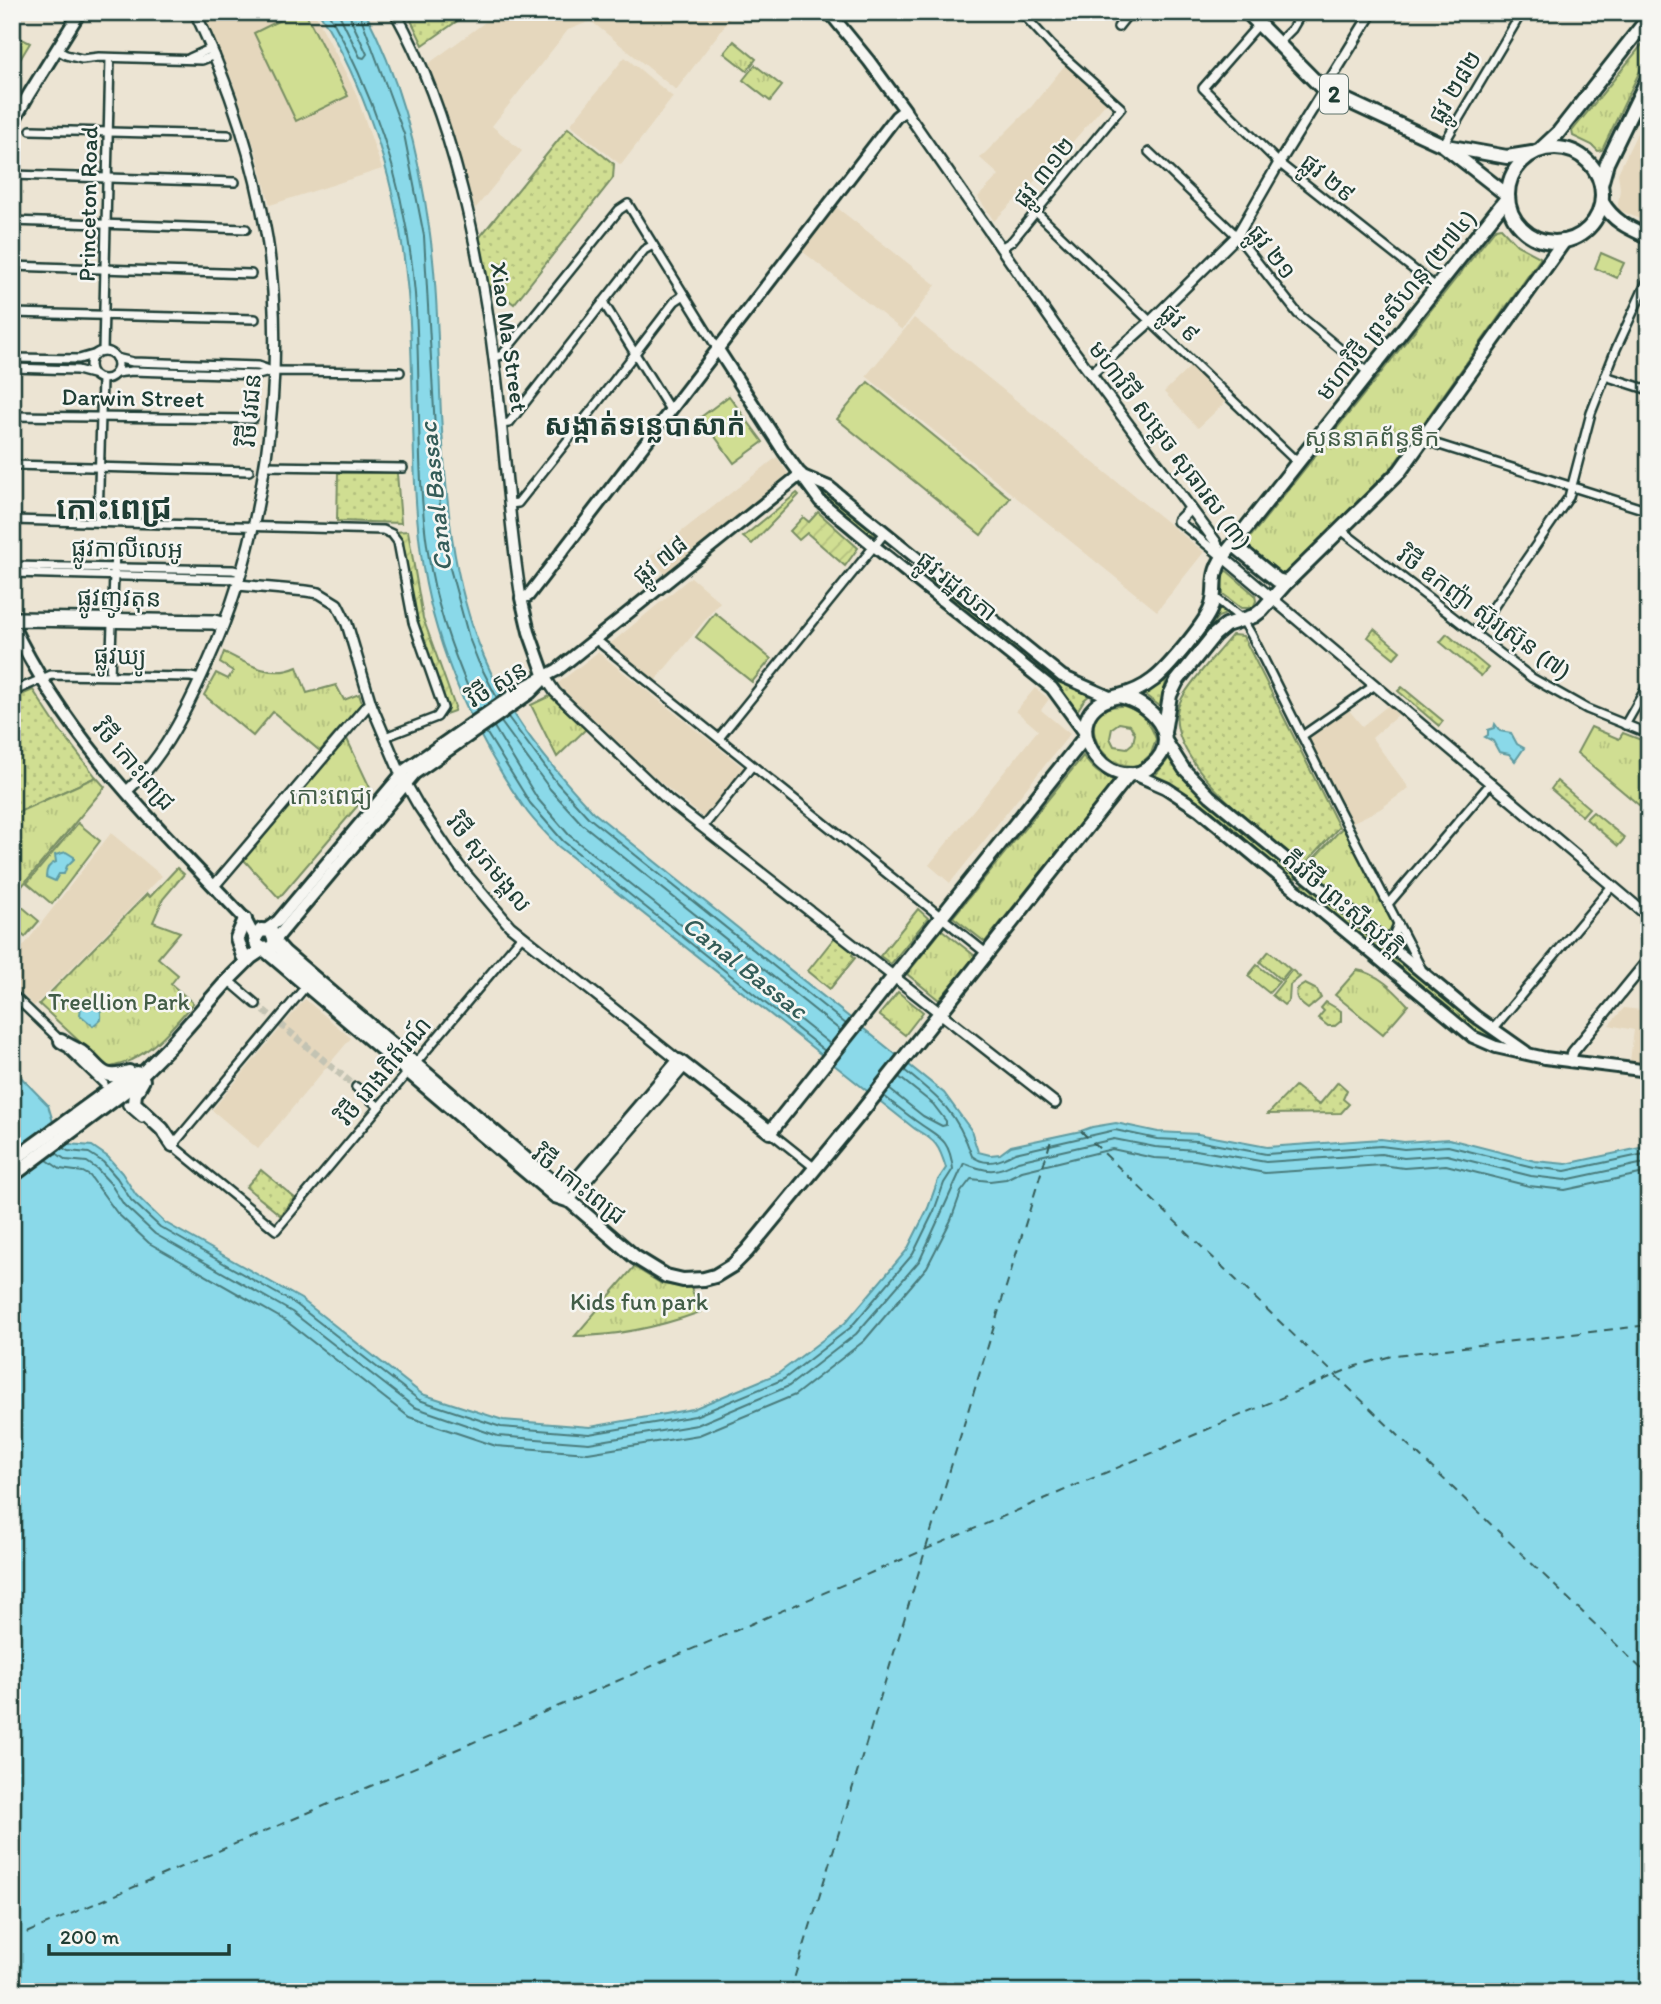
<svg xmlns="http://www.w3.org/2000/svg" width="1661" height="2004" viewBox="0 0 1661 2004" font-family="Itim,'Noto Sans Khmer',sans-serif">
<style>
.built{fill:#e5d7bd}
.grass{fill:url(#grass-dots);stroke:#788e63;stroke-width:2}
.park{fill:url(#park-tufts);stroke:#788e63;stroke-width:2;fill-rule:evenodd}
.garden{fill:url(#garden-furrows);stroke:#788e63;stroke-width:2}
.pitch{fill:#d0de92;stroke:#788e63;stroke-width:2}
.water{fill:#8ad9e9;stroke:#5f9ba1;stroke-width:2}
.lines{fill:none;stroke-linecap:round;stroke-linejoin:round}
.shore{stroke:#4a7b7c;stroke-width:2}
.ferry{stroke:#345c58;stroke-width:2;stroke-dasharray:9 7;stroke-linecap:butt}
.minor-tunnel{stroke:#c3c3b3;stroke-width:7;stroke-dasharray:7 3.5;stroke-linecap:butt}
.minor-casing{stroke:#1f3d34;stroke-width:12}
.tertiary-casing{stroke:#1f3d34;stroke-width:14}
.secondary-casing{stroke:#1f3d34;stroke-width:16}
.primary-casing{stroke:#1f3d34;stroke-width:18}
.minor{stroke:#f6f6f2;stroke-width:7}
.tertiary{stroke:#f6f6f2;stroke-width:9}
.secondary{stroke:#f6f6f2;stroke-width:10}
.primary{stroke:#f6f6f2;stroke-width:12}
.labels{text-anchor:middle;stroke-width:5;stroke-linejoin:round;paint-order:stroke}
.shield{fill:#f6f6f2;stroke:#60746d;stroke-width:2}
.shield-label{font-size:23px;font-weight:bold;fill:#1f3d34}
.street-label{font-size:24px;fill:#1f3d34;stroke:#f6f6f2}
.park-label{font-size:24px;fill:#425d47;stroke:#f6f6f2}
.water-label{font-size:26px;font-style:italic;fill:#345c58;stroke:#f6f6f2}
.quarter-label{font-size:28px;font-weight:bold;fill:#1f3d34;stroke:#f6f6f2}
.district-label{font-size:32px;font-weight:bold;fill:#1f3d34;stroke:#f6f6f2}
</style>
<defs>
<pattern id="grass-dots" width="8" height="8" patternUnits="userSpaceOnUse" patternTransform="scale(1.75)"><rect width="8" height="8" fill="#d0de92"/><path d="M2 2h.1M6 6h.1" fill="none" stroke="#b2bf7e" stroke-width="1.8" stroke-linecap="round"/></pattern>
<pattern id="park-tufts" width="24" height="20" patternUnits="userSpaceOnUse" patternTransform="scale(1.75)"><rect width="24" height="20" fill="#d0de92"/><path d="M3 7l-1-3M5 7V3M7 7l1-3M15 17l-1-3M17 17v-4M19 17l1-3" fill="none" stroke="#b2bf7e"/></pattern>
<pattern id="garden-furrows" width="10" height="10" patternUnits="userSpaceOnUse" patternTransform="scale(1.75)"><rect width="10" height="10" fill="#d0de92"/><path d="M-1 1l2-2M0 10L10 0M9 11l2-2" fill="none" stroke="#b2bf7e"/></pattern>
</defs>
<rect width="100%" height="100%" fill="#ece4d3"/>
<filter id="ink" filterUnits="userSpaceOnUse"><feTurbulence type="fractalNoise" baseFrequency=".0143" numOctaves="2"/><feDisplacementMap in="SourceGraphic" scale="14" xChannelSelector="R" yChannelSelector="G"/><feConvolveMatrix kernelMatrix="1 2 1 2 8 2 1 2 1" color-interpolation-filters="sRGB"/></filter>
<g filter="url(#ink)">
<!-- built -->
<g class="built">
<polygon points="202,12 314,12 355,91 382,169 270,205 256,152 232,80"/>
<polygon points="499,12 735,12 676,90 591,21 568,30 492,126 522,151 475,209 441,98 428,64"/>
<polygon points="625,57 673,97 621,165 570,125"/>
<polygon points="1065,65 1107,102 1063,153 994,221 978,197 999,175 980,158 1032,106"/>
<polygon points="1649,108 1649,223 1619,210 1618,204 1620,189 1618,173"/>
<polygon points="836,207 936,285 902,330 802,251"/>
<polygon points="914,318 1204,552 1157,611 866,376"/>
<polygon points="1196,361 1232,396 1198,428 1164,392"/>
<polygon points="777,457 789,475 666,575 650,556"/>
<polygon points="691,577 720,602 650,687 604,649"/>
<polygon points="598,652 744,768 704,818 659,781 557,684"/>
<polygon points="1035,688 1049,699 1041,710 1070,734 950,883 929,865 1038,730 1016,711"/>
<polygon points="1390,704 1398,715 1372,738 1409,788 1380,809 1351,823 1309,739 1348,709 1362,726"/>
<polygon points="111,833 162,876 34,1006 12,984 12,961"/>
<polygon points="305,999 351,1038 258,1149 212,1110"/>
<polygon points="1624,1008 1649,1011 1649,1063 1630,1061 1634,1030 1609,1025"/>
</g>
<!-- grass -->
<g class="grass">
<polygon points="407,12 470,12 423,45"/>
<polygon points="568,128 614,164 613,178 514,304 488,284 479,238"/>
<polygon points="338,473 397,473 401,523 337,521"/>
<polygon points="817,486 873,532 873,535 870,536 815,489"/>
<polygon points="1227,571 1255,595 1256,601 1253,608 1241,608 1223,594 1222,572"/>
<polygon points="921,573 1030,657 1030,661 1027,661 921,578 919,575"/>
<polygon points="1219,608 1226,614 1218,617 1166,682 1161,707 1141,692 1166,681 1217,617"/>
<polygon points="1374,629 1400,651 1394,658 1368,637"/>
<polygon points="1447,634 1488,668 1481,676 1440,642"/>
<path d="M1232 635 1243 636 1339 827 1304 865C1268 835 1150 753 1182 698 1193 678 1217 654 1232 635Z"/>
<polygon points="1039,664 1063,682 1091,694 1084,700 1076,713 1059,687 1036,668 1036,665"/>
<polygon points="1402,687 1443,721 1439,726 1398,691"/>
<polygon points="33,690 56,725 96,777 12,815 12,699"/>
<path d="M1170 757 1190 785 1298 875 1293 881C1251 846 1205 798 1154 777Z"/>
<polygon points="1557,781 1589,808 1582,816 1551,789"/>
<polygon points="1593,812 1625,838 1618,846 1586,819"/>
<polygon points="1306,881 1471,1021 1507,1044 1506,1046 1473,1032 1301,887"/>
<polygon points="835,937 854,952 852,955 855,958 830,989 808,971"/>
<polygon points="1292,970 1300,977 1290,985 1289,1000 1284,1005 1272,995"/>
<path d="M1305 984 1317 990 1321 998 1308 1009C1301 1004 1294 999 1297 989Z"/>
<polygon points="1326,1002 1341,1011 1341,1021 1335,1026 1328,1026 1318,1018 1324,1011 1321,1008"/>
<polygon points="1338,1082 1347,1090 1343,1099 1349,1104 1341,1113 1268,1114 1295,1086 1319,1105"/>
<polygon points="261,1170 295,1198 280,1215 246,1187"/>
</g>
<!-- park -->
<g class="park">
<polygon points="12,34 30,43 12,73"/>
<polygon points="1649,36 1649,52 1602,150 1598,151 1592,145 1573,136 1572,131"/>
<polygon points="734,41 756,59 747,71 724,53"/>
<polygon points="755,65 782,86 770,101 743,80"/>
<polygon points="1500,227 1517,245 1540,257 1540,259 1393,466 1284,575 1245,544 1496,228"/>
<path d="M224 652C247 664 272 679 297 667L307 693 336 685 344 700 359 694 362 703 320 751 273 712 253 736 204 695 216 673 228 679 233 671 220 663Z"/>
<polygon points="550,696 586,729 557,757 531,705"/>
<path d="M1124 706C1141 711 1150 722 1156 739L1151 754 1139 765C1094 773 1072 703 1124 706ZM1119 723 1130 725 1135 734 1133 743 1127 748 1114 746 1110 738 1112 728Z"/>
<polygon points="1591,727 1619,739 1623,733 1649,743 1649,806 1640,806 1577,753"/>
<polygon points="346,737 371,790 279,898 243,859"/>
<path d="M1083 756C1092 769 1100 775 1114 781L985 942 953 917Z"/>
<polygon points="96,777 105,787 12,898 12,815"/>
<polygon points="1343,827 1395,925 1391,933 1383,936 1304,869"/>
<path d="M177 868 184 874 163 899 153 922 180 932 158 958 178 975 171 984 193 1003C176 1023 159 1045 135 1058 127 1063 117 1065 108 1068L39 1004 147 894 150 897Z"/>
<polygon points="918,909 928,918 891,964 880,956"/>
<polygon points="942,930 975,956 939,1000 907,974"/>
<path d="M1357 970C1378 973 1394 990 1408 1005L1383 1034 1335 995Z"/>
<polygon points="898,992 923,1012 905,1035 879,1015"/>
<path d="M634 1267 662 1284 691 1288 700 1312C659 1327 619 1336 575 1336Z"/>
</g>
<!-- garden -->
<g class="garden">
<polygon points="797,493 799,495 752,544 743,537"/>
<polygon points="818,512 858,548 845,566 807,533 799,540 790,531 803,517 809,522"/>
<polygon points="408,531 423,618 455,707 454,711 437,717 443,712 424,655 394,532"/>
</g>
<!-- pitch -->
<g class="pitch">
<polygon points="296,12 305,12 348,96 296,121 254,33"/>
<polygon points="1601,253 1624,263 1617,278 1595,268"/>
<polygon points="868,382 1010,498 981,535 837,419"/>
<polygon points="729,396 763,442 734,463 701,417"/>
<polygon points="715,613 771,659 752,682 696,637"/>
<polygon points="78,823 100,841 52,904 27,883"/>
<polygon points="14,900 39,921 25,937 12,926 12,902"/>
<polygon points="1269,951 1290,969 1281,980 1260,962"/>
<polygon points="1257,965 1279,982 1269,993 1248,976"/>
</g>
<!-- water -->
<g class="water">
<path d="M319 12H365C401 80 420 159 430 234 438 293 438 354 441 414 446 497 451 579 484 657 508 715 551 767 593 812L944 1093 971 1130 978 1152 990 1155 1000 1154 1011 1146 1081 1131 1092 1127 1116 1123 1158 1132 1198 1134 1267 1147 1381 1139 1404 1142 1449 1139 1535 1161 1566 1164 1649 1146V1992H12V1068L48 1105 54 1125 69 1144 92 1146 108 1157 122 1173 136 1195 164 1222 301 1299 422 1394 503 1420 590 1427 693 1409 779 1373 845 1323 907 1250 928 1208 938 1180 946 1168C939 1145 936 1141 915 1129L558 846C546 833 533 821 523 806 475 737 437 652 423 568 409 477 416 385 408 293 399 195 371 97 319 12Z"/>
<polygon points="1495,724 1500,731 1511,733 1517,744 1524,748 1515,761 1509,754 1499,752 1493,741 1485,737 1488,735 1488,730 1494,728"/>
<path d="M66 852 74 857V859L67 866 64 874H59L55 881 46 877C46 869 49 864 56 862L55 855Z"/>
<path d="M90 1000C99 1005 102 1009 101 1019L93 1026 80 1015 81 1006Z"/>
</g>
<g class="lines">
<!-- shore -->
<g class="shore">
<path d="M328 12C377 99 407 195 415 294 422 386 414 479 431 570 440 619 458 665 478 711"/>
<polyline points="338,12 360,57 364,58 367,54 351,20 350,12"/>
<polyline points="359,12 404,134 424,236 439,498 448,561 469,638 478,661 497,698"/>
<polyline points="508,717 557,783 588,817 846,1024"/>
<polyline points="501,722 550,789 582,824 841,1031"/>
<polyline points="494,727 537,798 569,835 830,1044"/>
<polyline points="486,732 530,803 563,841 825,1051"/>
<path d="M904 1070C939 1098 957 1112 972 1156 986 1167 1001 1161 1015 1153L1115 1130 1157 1139 1197 1141 1266 1154 1381 1146 1404 1149 1448 1146 1533 1167 1565 1171 1649 1153"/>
<polyline points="889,1089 923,1116 942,1126 946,1125 946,1121 933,1104 899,1077"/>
<path d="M63 1148 68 1151 89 1153 103 1162 117 1178 131 1200 160 1227 297 1305 419 1400 501 1427 589 1434 695 1416 784 1379 850 1328 913 1254 934 1211 944 1183 953 1169C949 1137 939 1138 916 1121 905 1113 895 1105 884 1096"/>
<path d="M56 1153 66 1160 87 1162 97 1169 110 1183 124 1205 155 1234 292 1312 414 1407 498 1436 589 1443 697 1425 789 1386 856 1334 920 1260 964 1163C986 1172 996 1174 1018 1161L1114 1139 1155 1147 1196 1150 1266 1162 1381 1154 1404 1158 1447 1155 1531 1176 1565 1180 1649 1162"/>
<polyline points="47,1160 60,1169 83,1172 90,1176 117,1213 149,1243 286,1321 409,1417 496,1446 588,1453 699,1435 795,1395 864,1341 927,1267 951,1220 961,1192 971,1179 990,1181 1006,1179 1022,1171 1112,1149 1154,1158 1194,1160 1265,1173 1382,1165 1404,1168 1446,1165 1529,1186 1565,1190 1649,1172"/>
</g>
<!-- ferry -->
<g class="ferry">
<polyline points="1081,1131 1649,1676"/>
<polyline points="12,1939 1356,1366 1395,1355 1649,1325"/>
<polyline points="790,1992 1052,1137"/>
</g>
<!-- minor-tunnel -->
<polyline class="minor-tunnel" points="256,1004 356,1087"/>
<defs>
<g id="minor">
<polyline points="1259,24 1203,88 1279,163 1437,288"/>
<polyline points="1118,27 1130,12"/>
<polyline points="1278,43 1292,29 1302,12"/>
<polyline points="57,50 66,55 82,59 99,57 202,60 215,55"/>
<polyline points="190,58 212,48"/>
<polyline points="31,130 228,135"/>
<polyline points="1443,145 1522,12"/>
<polyline points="1149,152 1237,236 1298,314 1369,373"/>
<polyline points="13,175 235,182"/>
<polyline points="1036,212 1297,462"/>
<polyline points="12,221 246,229"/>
<polyline points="1001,248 1012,241 1121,108 1052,46 1021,12"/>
<polyline points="12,266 251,274"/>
<polyline points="603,302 670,410"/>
<polyline points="12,313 255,319"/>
<polyline points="103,351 110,58"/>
<circle cx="104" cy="365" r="14"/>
<polyline points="12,358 79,359 93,355"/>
<polyline points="116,358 133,362 258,366 272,371"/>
<polyline points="493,358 502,355 619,210 628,204 717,348"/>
<polyline points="12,368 77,370 92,374"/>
<polyline points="116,373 132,371 258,375 273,371 400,372"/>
<polyline points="1605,376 1649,390"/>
<polyline points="12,416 253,419"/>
<polyline points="501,424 509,423 644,250 653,245"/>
<polyline points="1424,438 1433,443 1649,511"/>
<polyline points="12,465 249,471"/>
<polyline points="264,466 403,468"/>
<polyline points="510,504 518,503 591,411 675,301 684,295"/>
<polyline points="12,520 383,530 392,534 398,542 413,622 443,708 437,717 385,737"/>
<polyline points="1178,521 1221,556"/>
<polyline points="98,522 102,379"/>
<polyline points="1341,530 1532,678 1587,709 1649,734"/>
<polyline points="12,566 233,570 241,572"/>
<polyline points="12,573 240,579"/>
<polyline points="1213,596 1242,619 1251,634 1334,800 1421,968"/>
<polyline points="12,618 17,616 215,619 225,622"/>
<polyline points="13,625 20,622 213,625 223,628"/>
<polyline points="1475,634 1569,497 1591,413 1616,349 1649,277"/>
<polyline points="595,639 986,953"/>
<polyline points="110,675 115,550"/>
<polyline points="12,692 51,675 191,677 200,679"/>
<polyline points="1625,725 1649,683"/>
<polyline points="1302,736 1375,685"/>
<polyline points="719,738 884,534"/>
<polyline points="703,827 752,766"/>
<polyline points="1388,904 1491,783"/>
<polyline points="1382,939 1393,936 1398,924"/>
<polyline points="228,980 256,1004"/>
<polyline points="12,994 62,1042"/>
<polyline points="1493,1029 1612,886"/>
<polyline points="70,1051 104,1084"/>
<polyline points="356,1087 379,1107"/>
<polyline points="127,1105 142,1118"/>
<polyline points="770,1132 815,1168"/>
<polyline points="172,1145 276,1230 522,936"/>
<polyline points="173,1145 307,985"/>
<polyline points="570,1201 686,1066"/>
</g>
<g id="tertiary">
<path d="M395 12C453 116 482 258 496 375 505 449 509 524 521 598"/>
<polyline points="905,110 1056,327 1215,541 1223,557 1649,917"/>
<polyline points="1091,374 1151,321 1237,236 1279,163 1372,12"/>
<polyline points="1178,521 1190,509"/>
<polyline points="238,585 306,591 319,593 337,604 347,624 371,704 401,775 418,805 459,866 510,926 679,1061"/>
<polyline points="545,677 555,692 668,800 1055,1103"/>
<path d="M127 791C165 756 187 709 208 662 264 539 288 373 267 238 254 159 229 84 195 12"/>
<polyline points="214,886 366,707 371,704"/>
<polyline points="1570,1062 1573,1052 1649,959"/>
</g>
<g id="secondary">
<polyline points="12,124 29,94 80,12"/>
<polyline points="717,348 784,452 820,501 874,546 1052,688 1085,733"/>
<polyline points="803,476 829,487 1062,676 1112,698"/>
<path d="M12 624C66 739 159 828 245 919L255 938"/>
<polyline points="545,677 529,632 521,598 528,596 896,117 905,110 869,61 829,12"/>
<polyline points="1165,739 1184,769 1210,796 1475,1016 1526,1052"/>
<polyline points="1134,774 1166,788 1198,809 1473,1037 1496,1047 1545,1058 1649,1071"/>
<polyline points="267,929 278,921 406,769 526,686 557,670 801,474"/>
<polyline points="276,939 414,774 530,693 541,682"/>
</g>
<g id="primary">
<polyline points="1247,12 1324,90 1443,145 1507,195"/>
<polyline points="1446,146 1507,157 1532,153"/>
<circle cx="1555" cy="195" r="47"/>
<polyline points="1542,148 1558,133 1649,17"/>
<polyline points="1601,185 1607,163 1649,76"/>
<path d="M1602 202C1614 222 1629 228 1649 237"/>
<polyline points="1238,537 1237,543 1239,549 1277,580 1284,582 1288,581"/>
<path d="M1119 696C1131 693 1144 687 1153 680 1167 670 1205 624 1211 608 1218 589 1209 578 1223 557L1507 198"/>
<path d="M1119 696C1150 702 1184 737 1152 765 1108 804 1046 711 1119 696Z"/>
<polyline points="1164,732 1170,695 1177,681 1214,635 1226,625 1254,616 1262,610 1285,584 1400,471 1564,241"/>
<polyline points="275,942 271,948 263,949 257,945 255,938 261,930 271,931 275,942 284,952 556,1185 567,1188 577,1180 679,1061 770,1132 1085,737"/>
<polyline points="265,950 555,1196 570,1201 635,1257 666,1276 683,1280 704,1279 715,1276 733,1265 747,1251 859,1115 1129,774"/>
<polyline points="243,956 237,938 245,919"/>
<path d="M61 1041C67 1045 75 1048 81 1052 101 1067 100 1082 129 1072"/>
<polyline points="143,1080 135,1094 134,1103 162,1129 173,1145"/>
<polyline points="12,1161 104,1094 137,1073"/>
<polyline points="12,1176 124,1092 169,1047 228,980 251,957 263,949"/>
</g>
</defs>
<!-- minor casing -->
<use href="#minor" class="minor-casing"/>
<!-- tertiary casing -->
<use href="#tertiary" class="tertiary-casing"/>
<!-- secondary casing -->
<use href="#secondary" class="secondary-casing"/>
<!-- primary casing -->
<use href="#primary" class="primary-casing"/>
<!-- minor -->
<use href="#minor" class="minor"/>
<!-- tertiary -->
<use href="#tertiary" class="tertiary"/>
<!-- secondary -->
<use href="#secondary" class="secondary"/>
<!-- primary -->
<use href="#primary" class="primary"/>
</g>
</g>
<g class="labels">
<!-- shield labels -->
<rect class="shield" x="1320" y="74.5" width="28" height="39" rx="5"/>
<g class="shield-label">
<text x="1334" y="102">2</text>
</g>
<!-- street labels -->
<g class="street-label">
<text transform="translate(1455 87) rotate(-59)" y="8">ផ្លូវ ២៨២</text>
<text transform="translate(1044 172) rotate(-51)" y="8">ផ្លូវ ៣១២</text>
<text transform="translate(1328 178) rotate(39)" y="8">ផ្លូវ ២៩</text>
<text transform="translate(88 204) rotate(-89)" y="8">Princeton Road</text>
<text transform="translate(1272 252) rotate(52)" y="8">ផ្លូវ ២១</text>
<text transform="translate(1396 305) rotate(-51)" y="8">មហាវិថី ព្រះសីហនុ (២៧៤)</text>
<text transform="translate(1180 323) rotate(44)" y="8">ផ្លូវ ៩</text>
<text transform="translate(509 337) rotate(82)" y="8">Xiao Ma Street</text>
<text transform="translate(133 398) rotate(1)" y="8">Darwin Street</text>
<text transform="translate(250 410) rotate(-85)" y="8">វិថី វរជន</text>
<text transform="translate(1170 445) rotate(53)" y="8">មហាវិថី សម្តេច សុធារស (៣)</text>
<text transform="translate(127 549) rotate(1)" y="8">ផ្លូវកាលីលេអូ</text>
<text transform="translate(660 560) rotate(-39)" y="8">ផ្លូវ ៧៨</text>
<text transform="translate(957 586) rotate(39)" y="8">ផ្លូវ រដ្ឋសភា</text>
<text transform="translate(119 598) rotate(1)" y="8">ផ្លូវញូវតុន</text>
<text transform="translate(1484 613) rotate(36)" y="8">វិថី ឧកញ៉ា ស៊ួរស៊្រុន (៧)</text>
<text transform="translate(120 656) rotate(1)" y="8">ផ្លូវឃ្យូ</text>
<text transform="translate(497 684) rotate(-32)" y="8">វិថី សួន</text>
<text transform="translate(134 765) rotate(49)" y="8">វិថី កោះពេជ្រ</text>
<text transform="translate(489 863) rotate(51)" y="8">វិថី សុភមង្គល</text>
<text transform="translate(1343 903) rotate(40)" y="8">តីរវិថី ព្រះស៊ីសុវត្តិ</text>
<text transform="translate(384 1071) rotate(-50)" y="8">វិថី រោងពិព័រណ៍</text>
<text transform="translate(579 1185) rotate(38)" y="8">វិថី កោះពេជ្រ</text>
</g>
<!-- park labels -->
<g class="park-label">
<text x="1372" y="446">សួននាគព័ន្ធទឹក</text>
<text x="331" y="804">កោះពេជ្យ</text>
<text x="119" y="1010">Treellion Park</text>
<text x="639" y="1310">Kids fun park</text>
</g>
<!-- water labels -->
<g class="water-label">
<text transform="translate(435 497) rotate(-96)" y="9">Canal Bassac</text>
<text transform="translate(745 967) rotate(38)" y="9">Canal Bassac</text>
</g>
<!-- quarter labels -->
<g class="quarter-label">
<text x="645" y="435">សង្កាត់ទន្លេបាសាក់</text>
</g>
<!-- district labels -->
<g class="district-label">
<text x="114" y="519">កោះពេជ្រ</text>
</g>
</g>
<!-- margin -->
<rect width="1661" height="2004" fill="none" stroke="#f6f6f2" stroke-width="42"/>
<rect x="21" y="21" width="1619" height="1962" fill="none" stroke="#1f3d34" stroke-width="2.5" filter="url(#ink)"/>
<!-- scale -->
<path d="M49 1944v10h180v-10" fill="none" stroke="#1f3d34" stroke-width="3.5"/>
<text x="60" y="1944" font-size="21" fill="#1f3d34" stroke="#f6f6f2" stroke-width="5" paint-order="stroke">200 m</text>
</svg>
